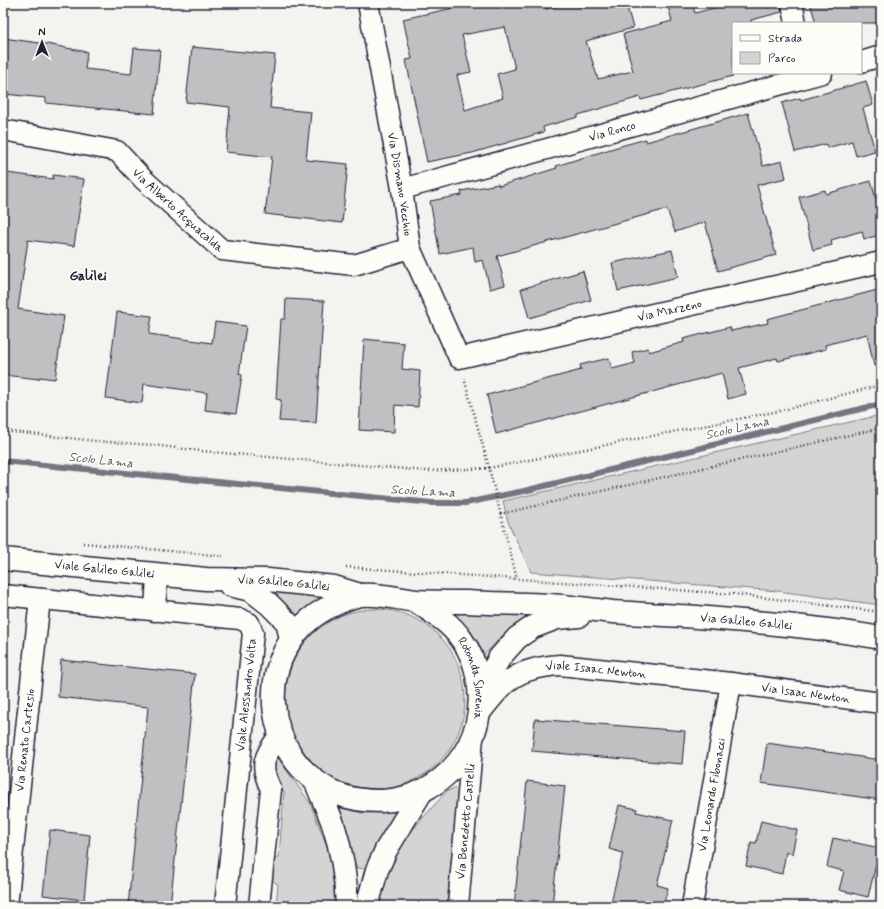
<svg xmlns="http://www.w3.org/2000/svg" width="884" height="909" viewBox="0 0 884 909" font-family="Mynerve,sans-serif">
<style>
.green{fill:#d5d4d5;stroke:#7c7b88}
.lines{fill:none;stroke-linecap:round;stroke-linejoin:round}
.stream{stroke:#757582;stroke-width:6}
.building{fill:#c0bfc2;stroke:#22223b;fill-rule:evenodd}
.minor-casing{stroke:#22223b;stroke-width:23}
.tertiary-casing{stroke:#22223b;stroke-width:25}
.secondary-casing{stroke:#22223b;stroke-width:25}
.path{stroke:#22223b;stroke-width:2.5;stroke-dasharray:1 3;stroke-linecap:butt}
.minor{stroke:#fdfcf7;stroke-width:20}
.tertiary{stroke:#fdfcf7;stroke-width:22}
.secondary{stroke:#fdfcf7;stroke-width:22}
.labels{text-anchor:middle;stroke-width:3.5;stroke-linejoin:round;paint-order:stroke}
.street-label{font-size:12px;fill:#22223b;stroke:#fdfcf7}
.water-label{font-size:13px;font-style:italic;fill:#59596b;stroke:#fdfcf7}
.quarter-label{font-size:14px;font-weight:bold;fill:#22223b;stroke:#fdfcf7}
</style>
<rect width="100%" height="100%" fill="#f4f3ef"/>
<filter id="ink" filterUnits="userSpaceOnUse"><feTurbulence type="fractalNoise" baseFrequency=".025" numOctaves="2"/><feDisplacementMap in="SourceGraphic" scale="8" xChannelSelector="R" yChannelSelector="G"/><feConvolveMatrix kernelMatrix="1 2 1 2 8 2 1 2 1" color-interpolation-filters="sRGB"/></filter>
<g filter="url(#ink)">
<!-- green -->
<g class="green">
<polygon points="881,415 881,605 778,591 531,572 508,522 503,501"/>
<polygon points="264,587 330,595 308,607 296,622"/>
<circle cx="375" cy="699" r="90"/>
<polygon points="459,612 535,612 535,618 504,634 480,659 452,616"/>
<polygon points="278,758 310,803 327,846 335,877 334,906 276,906 278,884 268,878 268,862 279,857 284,792 275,782 273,760"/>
<polygon points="458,787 447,906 377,906 380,885 406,837 447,791"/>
<polygon points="336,805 362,813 398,812 365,869 357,868"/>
</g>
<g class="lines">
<!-- stream -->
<polyline class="stream" points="3,461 432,503 466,503 524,491 881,404"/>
</g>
<!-- building -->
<g class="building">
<path d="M461 3H545L546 9 567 3H626L633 28 586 41 598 79 633 71 623 34 672 21 667 3H692L695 13 732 3H781L782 12 751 20 752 23H733V76L641 100 640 97 578 115V117L543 127 544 132 472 153 427 162 406 60 412 59 403 19 462 6ZM505 27 515 69 497 74 503 98 465 110 457 75 471 72 462 35Z"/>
<polygon points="810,3 881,3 881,23 816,23"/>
<polygon points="3,38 47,44 87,52 85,69 131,74 134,48 160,50 154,114 46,103 46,98 3,94"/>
<polygon points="192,47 275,55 270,108 311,112 306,160 348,164 342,223 265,214 272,157 226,152 230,107 186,102"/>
<polygon points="866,81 873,105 863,108 875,151 856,156 852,141 827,148 826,144 795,152 782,103 800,98 801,100"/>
<polygon points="748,113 763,166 782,161 786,178 757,185 776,255 718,271 705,222 675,232 667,209 497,256 505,285 490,289 483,260 475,262 473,247 440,254 430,201 462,195 461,191 498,184 499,186 557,168 556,166 617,147 646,139 646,142"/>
<polygon points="7,173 53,179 53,175 84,179 74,246 28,240 18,309 64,316 55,379 39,377 39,379 3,375 3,198"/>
<polygon points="871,181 881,218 881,235 864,239 862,231 831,240 832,245 813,250 799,197 825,190 826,194"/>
<polygon points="672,250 678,277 618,291 612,263"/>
<polygon points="583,271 591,300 529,318 521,289"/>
<polygon points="881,289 881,366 874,366 867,334 825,345 826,349 778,361 777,358 739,368 746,394 728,399 722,373 496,434 487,395 581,370 580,365 609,358 612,369 635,363 632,352 648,348 649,352 684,342 683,339 730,327 731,331 768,323 767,319"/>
<polygon points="286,299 324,301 316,423 279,421 281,400 276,399 281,319 285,319"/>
<polygon points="117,312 152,316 149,334 212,343 215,322 246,326 239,374 242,375 236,414 205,410 207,393 144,384 142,403 106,398"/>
<polygon points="364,339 404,343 402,369 420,371 418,407 395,405 394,432 359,430"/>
<polygon points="61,660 195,674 170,906 128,906 148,707 58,697"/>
<polygon points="535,719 685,731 682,764 532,751"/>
<polygon points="767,743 881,760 881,800 761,783"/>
<polygon points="527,781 565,786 552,906 514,906"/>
<polygon points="619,805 637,809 636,812 673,820 657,885 668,888 663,906 610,906 623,853 609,849"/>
<polygon points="761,821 797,830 792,854 786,852 782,874 746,866 751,842 756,843"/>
<polygon points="50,830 90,835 84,900 43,895"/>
<polygon points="833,838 880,848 868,897 839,890 844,871 827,867"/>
</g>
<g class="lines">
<defs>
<g id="minor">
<path id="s1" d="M368 3 402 189 410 248 459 358 881 262"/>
<polyline points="792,3 796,23"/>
<polyline points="861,62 881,56"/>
<path id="s2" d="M3 130 117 151 143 179 222 250 354 265 410 248"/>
<path id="s3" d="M402 189 822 73"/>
<polyline points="3,595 240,619 249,623 253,633 225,906"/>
<polyline points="155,611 157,575"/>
<path id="s4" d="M480 713C506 680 516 668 560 665L731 683 881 703"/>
<path id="s5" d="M7 906 40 599"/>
<path d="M259 906 271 789C258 764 265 756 280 734"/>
<path id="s6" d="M458 906 473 737"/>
<path id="s7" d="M692 906 731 683"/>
</g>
<g id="tertiary">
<path id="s8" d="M3 559 206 579 268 580 334 587 360 595"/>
<polyline points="230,585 251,590 269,604 287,622 291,639"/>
</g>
<g id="secondary">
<path id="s9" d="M415 601C432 612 450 622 462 640 471 652 476 667 478 681 489 742 444 798 382 801 368 801 352 800 338 794 258 759 250 648 329 607 339 602 351 597 361 595 380 593 398 599 417 601 433 602 450 602 467 602 499 604 531 603 563 606 579 608 596 610 613 612 641 614 669 615 697 617 758 622 820 627 881 638"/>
<polyline points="480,694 500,657 517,638 533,627 557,618 579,616"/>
<path d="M316 782C321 796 328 810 333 824 342 851 346 878 347 906"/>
<polyline points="367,906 377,870 386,850 422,791"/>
</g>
</defs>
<!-- minor casing -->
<use href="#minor" class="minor-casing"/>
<!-- tertiary casing -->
<use href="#tertiary" class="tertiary-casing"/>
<!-- secondary casing -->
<use href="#secondary" class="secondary-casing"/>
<!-- path -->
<g class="path">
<polyline points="318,3 336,6 349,10"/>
<polyline points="464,378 489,468 517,579"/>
<polyline points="3,431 96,441 153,445 201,451 427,471 489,468 779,411 881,385"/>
<polyline points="500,514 881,428"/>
<polyline points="83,543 223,556"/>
<polyline points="346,567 734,594 881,612"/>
</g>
<!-- minor -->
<use href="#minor" class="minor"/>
<!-- tertiary -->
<use href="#tertiary" class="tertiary"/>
<!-- secondary -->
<use href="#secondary" class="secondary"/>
</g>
</g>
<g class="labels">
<!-- street labels -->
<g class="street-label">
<text dy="4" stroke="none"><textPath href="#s3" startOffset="218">Via Ronco</textPath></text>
<text dy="4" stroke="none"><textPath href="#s1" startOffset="184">Via Dismano Vecchio</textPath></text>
<text dy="4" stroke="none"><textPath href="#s2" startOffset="201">Via Alberto Acquacalda</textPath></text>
<text dy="4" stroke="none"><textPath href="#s1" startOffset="585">Via Marzeno</textPath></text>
<text dy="4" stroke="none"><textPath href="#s8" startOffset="102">Viale Galileo Galilei</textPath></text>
<text dy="4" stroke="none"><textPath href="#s8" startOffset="282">Via Galileo Galilei</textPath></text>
<text dy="4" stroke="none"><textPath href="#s9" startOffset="980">Via Galileo Galilei</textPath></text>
<text dy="4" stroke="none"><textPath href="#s4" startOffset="134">Viale Isaac Newton</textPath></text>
<text dy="4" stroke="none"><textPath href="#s9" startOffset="102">Rotonda Slovenia</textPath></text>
<text dy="4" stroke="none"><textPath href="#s4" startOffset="345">Via Isaac Newton</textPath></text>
<text transform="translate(246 695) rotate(-84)" y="4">Viale Alessandro Volta</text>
<text dy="4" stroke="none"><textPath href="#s5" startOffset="167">Via Renato Cartesio</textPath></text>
<text dy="4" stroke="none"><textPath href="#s7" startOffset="113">Via Leonardo Fibonacci</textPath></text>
<text dy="4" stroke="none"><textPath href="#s6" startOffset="85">Via Benedetto Castelli</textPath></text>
</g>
<!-- water labels -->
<g class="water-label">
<text transform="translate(737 427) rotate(-13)" y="5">Scolo Lama</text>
<text transform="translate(101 459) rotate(6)" y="5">Scolo Lama</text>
<text transform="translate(423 490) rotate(3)" y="5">Scolo Lama</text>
</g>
<!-- quarter labels -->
<g class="quarter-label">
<text x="88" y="280">Galilei</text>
</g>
</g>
<!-- margin -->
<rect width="884" height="909" fill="none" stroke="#fdfcf7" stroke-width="16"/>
<rect x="8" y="8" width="868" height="893" fill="none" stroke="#22223b" stroke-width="1.5" filter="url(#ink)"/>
<!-- legend -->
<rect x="732" y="22" width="130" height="52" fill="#fdfcf7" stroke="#a5a5ac"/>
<rect x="740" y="35" width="20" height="6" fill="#fdfcf7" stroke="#a5a5ac"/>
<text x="768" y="42" font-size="12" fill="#22223b">Strada</text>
<rect x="740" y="52" width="20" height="12" fill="#d5d4d5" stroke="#a5a5ac"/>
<text x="768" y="62" font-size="12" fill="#22223b">Parco</text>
<!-- north arrow -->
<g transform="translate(42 42)" stroke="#fdfcf7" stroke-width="3" paint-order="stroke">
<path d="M0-3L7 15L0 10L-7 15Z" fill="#22223b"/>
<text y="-6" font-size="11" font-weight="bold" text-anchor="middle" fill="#22223b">N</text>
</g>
</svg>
